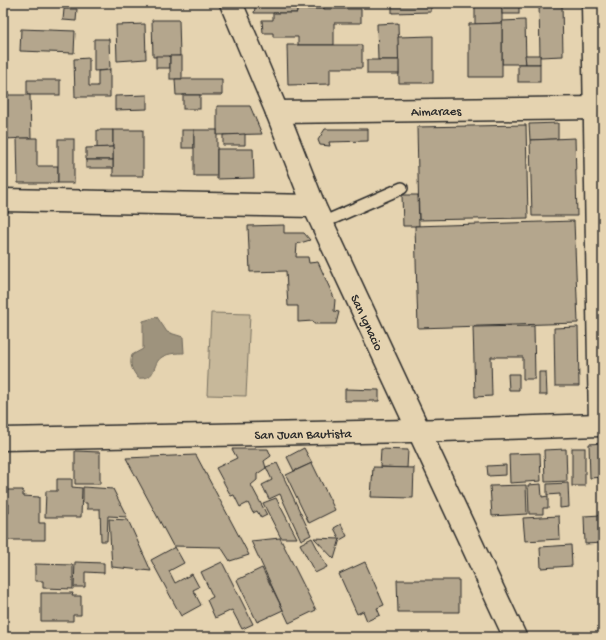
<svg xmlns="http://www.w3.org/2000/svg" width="606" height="640" viewBox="0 0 606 640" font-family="'Gochi Hand',sans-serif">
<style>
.green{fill:#c7b89a;stroke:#797262}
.water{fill:#9e937d;stroke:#70695c}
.building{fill:#b4a68d;stroke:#2b2b2b}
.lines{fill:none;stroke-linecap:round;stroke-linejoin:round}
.service-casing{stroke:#2b2b2b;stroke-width:14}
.minor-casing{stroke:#2b2b2b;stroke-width:25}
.service{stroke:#e5d3b0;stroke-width:11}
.minor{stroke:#e5d3b0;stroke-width:22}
.labels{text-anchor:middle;stroke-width:3.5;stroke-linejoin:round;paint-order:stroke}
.street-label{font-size:13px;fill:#2b2b2b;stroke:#e5d3b0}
</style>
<rect width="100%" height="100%" fill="#e5d3b0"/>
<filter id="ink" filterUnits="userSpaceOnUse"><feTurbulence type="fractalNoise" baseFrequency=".025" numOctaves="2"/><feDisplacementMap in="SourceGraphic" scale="8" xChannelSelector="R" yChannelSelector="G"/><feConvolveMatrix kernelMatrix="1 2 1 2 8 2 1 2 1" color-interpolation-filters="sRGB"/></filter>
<g filter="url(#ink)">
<!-- green -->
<polygon class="green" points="211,313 250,314 246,396 207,395"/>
<!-- water -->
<path class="water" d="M157 317 167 332 183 337 184 353C177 353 169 353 162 357 151 364 158 380 138 378 132 370 129 365 132 355L143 349V321Z"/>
<!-- building -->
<g class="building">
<polygon points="256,3 324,3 324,9 297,9 297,13 254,13"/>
<polygon points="392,3 431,3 431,12 392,13"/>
<polygon points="475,3 502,3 502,23 475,24"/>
<rect x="502" y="3" width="17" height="11"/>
<polygon points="539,3 562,3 563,56 540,57"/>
<polygon points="64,9 77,9 76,21 63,20"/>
<polygon points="297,9 361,9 361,23 334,23 334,45 298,45 298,37 273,37 273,33 263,33 262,20 273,20 273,13 297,13"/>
<polygon points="152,20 179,20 180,56 153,57"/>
<polygon points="525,20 526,64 502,64 502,21"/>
<polygon points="398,23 399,60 378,60 377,24"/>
<polygon points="502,23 502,77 469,77 469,24"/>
<polygon points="145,24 146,59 117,61 116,25"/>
<polygon points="21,29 75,31 74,53 20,51"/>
<polygon points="433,36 433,83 399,83 398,37"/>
<polygon points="94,39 109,39 110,70 94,71"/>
<polygon points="287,45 362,45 362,68 330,68 330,84 288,85"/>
<polygon points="525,55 540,55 540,64 526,64"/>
<rect x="156" y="56" width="14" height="12"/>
<rect x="170" y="56" width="12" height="23"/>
<polygon points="89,58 89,86 98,86 98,71 110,70 110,97 75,97 74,59"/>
<rect x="367" y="60" width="32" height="14"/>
<rect x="518" y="64" width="22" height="18"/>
<polygon points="175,79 222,79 222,95 176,95"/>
<rect x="27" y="80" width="33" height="15"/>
<polygon points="3,95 30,95 31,138 3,139"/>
<polygon points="147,95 147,109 115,110 115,96"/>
<rect x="183" y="95" width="17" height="14"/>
<polygon points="217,106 250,106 262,134 217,135"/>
<polygon points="558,123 558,139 530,140 529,124"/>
<polygon points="526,125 528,218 419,220 417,127"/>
<polygon points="325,129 368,129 368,141 329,142 330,146 320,145 318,140"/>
<polygon points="97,130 113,130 113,147 97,148"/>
<rect x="113" y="130" width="30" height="46"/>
<rect x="182" y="130" width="12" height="18"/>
<rect x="194" y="130" width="23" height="46"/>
<polygon points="245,134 245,145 223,145 223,135"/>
<polygon points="17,138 37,138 37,166 58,166 58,183 18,183"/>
<polygon points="575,138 577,216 532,216 530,140"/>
<rect x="58" y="139" width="16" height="44"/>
<polygon points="113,147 113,160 86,160 86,148"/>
<polygon points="217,149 253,149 254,178 217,179"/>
<rect x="86" y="160" width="27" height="8"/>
<polygon points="402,195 418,195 419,226 403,226"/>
<polygon points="574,221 578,323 418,328 415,226"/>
<polygon points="284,225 284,233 304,233 310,240 297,244 296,257 308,257 309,263 318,262 335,300 334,311 339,312 336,324 314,324 313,321 298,322 298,306 288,306 286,271 250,272 248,226"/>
<polygon points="534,326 535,379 523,379 523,357 491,357 492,396 475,397 473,327"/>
<polygon points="578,327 579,386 555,386 554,328"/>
<polygon points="539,372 546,372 547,395 539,395"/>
<polygon points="508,374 519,374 519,390 509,390"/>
<polygon points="345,389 379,390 379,401 345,401"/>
<polygon points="603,443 603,477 590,478 589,444"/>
<polygon points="304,448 312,463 294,471 287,457"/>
<rect x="572" y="448" width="13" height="38"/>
<polygon points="232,449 268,449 271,456 264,461 266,468 257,474 257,480 251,485 267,515 261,518 257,511 253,513 248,503 240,507 234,495 231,496 216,468 237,458"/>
<polygon points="381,449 408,450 407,468 380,467"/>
<polygon points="566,449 567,481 545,482 544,450"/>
<polygon points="75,451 100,452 100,484 75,484"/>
<polygon points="540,453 541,481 510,483 509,454"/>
<polygon points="196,455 249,555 230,561 221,547 173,546 126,458"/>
<polygon points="277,463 311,535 301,540 280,494 269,499 262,485 272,480 266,467"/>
<polygon points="312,463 335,510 309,523 286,475"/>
<polygon points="506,465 506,475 488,476 487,466"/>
<polygon points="373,467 414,468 413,498 371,497"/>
<polygon points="57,479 72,479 72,487 82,488 81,517 45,517 46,491 57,491"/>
<polygon points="568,483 569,507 560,508 560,494 547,495 547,484"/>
<polygon points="541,484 542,497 548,496 548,508 543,508 543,514 529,514 528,485"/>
<polygon points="526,485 527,514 492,516 490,486"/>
<polygon points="83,487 113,489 127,517 108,516 107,541 101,541 100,509 87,509 87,503 83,503"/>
<polygon points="3,490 23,490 23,496 39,497 39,523 45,523 45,540 3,540 3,512 9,513 9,504 3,504"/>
<polygon points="276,498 297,538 281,538 263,503"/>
<polygon points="601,515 603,543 585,544 584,516"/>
<polygon points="559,516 560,539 525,541 523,518"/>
<polygon points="109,519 128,520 151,571 112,567"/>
<polygon points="341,524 347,536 340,540 334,528"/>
<polygon points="280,538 316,610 289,623 251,541"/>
<polygon points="312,538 327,567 315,573 300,544"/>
<polygon points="314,538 340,539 334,559"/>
<polygon points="571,545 572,566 541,568 540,547"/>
<polygon points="175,547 184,563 169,571 175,583 192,574 199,587 193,590 201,605 181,616 151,560"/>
<polygon points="75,562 104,563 104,573 85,572 85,587 74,587"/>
<polygon points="222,562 253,624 242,629 232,610 215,618 207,600 213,597 201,572"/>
<polygon points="365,562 384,605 377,608 380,615 367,621 363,611 357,614 339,574"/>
<polygon points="35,564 73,565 73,589 43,588 43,581 35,581"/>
<polygon points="262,568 283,610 257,622 237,580"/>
<polygon points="397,580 459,580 459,612 398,612"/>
<polygon points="41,593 73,593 72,596 81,596 81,615 73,615 73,621 41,621"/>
</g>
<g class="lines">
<defs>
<polyline id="service" points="322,223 402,188"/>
<g id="minor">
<polyline points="231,3 277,112 314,206 515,637"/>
<polyline points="593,3 600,425"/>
<polyline points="277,112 596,108"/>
<polyline points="3,200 314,206"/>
<polyline points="3,439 410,431 600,425 603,424"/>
</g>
</defs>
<!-- service casing -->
<use href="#service" class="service-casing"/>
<!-- minor casing -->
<use href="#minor" class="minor-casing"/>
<!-- service -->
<use href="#service" class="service"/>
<!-- minor -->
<use href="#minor" class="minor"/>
</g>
</g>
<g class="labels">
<!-- street labels -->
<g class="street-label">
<text transform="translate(436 110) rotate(-1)" y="5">Aimaraes</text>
<text transform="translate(368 322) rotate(65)" y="5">San Ignacio</text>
<text transform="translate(303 433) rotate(-1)" y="5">San Juan Bautista</text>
</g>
</g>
<!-- margin -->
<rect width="606" height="640" fill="none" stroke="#e5d3b0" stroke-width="16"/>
<rect x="8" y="8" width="590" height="624" fill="none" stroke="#2b2b2b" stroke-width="1.5" filter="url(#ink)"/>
</svg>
